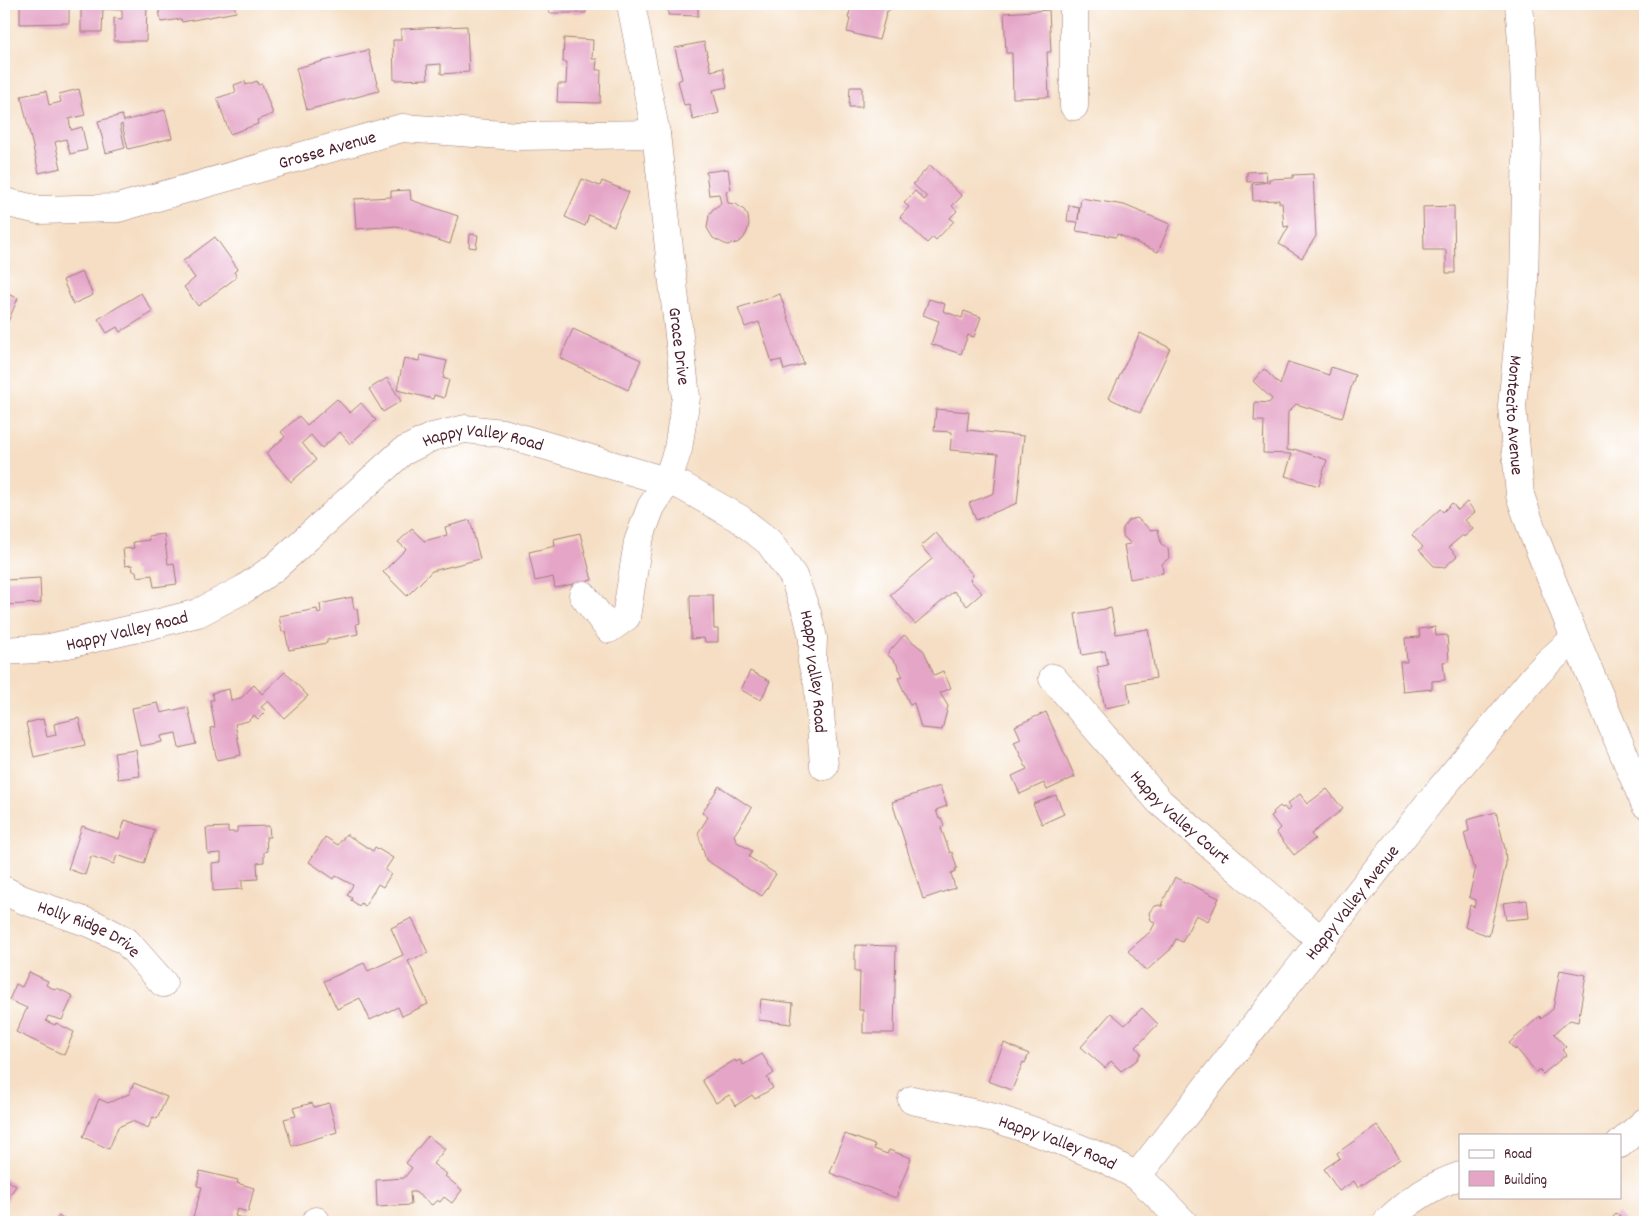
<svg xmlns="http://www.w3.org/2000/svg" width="1649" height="1226" viewBox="0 0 1649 1226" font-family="Dekko,sans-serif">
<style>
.building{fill:#e5a5c7}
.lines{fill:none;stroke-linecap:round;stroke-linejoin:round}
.minor-casing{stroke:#a07e77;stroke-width:29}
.minor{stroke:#fff;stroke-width:28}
.labels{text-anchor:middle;stroke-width:5;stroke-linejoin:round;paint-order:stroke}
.street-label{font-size:18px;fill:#4a1f2b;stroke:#fff}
</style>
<rect width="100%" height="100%" fill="#fff"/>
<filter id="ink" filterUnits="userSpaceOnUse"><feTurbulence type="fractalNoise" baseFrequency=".02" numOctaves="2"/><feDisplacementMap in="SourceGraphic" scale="10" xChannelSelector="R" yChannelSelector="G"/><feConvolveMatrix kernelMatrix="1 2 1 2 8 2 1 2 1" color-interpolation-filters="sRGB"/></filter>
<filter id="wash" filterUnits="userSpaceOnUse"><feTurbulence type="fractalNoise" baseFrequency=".0096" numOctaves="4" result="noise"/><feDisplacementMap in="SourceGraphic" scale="20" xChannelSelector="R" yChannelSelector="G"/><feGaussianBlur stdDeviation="1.12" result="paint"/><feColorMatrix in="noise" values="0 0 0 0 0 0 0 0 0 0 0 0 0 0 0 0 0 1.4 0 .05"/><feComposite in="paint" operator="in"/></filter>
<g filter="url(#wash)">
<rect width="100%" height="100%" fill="#f5dec3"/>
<g id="blocks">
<!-- building -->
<g class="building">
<polygon points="20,4 69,4 69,23 20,24"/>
<polygon points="81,4 147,4 146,41 114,41 114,18 122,19 122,10 103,9 102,32 81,32"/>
<polygon points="158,4 234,4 236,12 182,22 181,19 161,22"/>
<polygon points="549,4 585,4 586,13 549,13"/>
<polygon points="668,4 698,4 698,16 668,15"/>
<polygon points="852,4 896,4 887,12 887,11 879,40 847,32 850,19 848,18"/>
<polygon points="1049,10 1051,52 1047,52 1049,97 1013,98 1012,53 1006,53 1004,13"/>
<polygon points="467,26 469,72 441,74 441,64 427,65 428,79 394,80 393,40 401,40 401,29"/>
<polygon points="564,38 593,40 592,59 597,59 596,70 601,70 600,103 557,102 558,84 566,84 567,62 563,62"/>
<polygon points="704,42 711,71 723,68 727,87 713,90 719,113 693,120 689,104 684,105 678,81 682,79 675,48"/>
<polygon points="368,50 379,91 307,110 296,68"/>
<polygon points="245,81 246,85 257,81 258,85 262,84 273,114 257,120 258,124 230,134 217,98 236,92 234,85"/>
<polygon points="850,87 862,87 862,107 849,107"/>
<polygon points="79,89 85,115 69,119 71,130 82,127 87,150 70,154 66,139 55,142 61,168 39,173 21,96 46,91 49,105 61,102 59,94"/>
<polygon points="165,110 172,138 128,149 122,124 120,125 125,148 106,153 98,121 122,115 124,121"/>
<polygon points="930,165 962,196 952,206 957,211 950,218 954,221 936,240 933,237 927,243 900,217 909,207 904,203 915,191 924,200 927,197 913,184"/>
<polygon points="728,169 731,190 726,191 728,203 736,204 744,210 748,216 749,224 747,232 743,239 737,243 727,245 713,238 707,228 709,215 713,209 721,204 719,194 709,195 706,172"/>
<polygon points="1266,171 1267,181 1247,182 1247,172"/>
<polygon points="1313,174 1316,236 1302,258 1279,244 1289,226 1284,227 1282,203 1279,203 1279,200 1253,201 1252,184 1269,182 1269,179 1293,178 1293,175"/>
<polygon points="582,179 600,186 602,181 629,192 614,226 589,215 585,226 565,217"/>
<polygon points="410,190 411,200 458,216 450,244 397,226 356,229 354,199 391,197 391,191"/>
<polygon points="1081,198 1124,205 1170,224 1158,252 1117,234 1116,237 1076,231 1078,222 1067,221 1069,205 1079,207 1078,220"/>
<polygon points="1454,206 1455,273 1446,273 1446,250 1424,250 1423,207"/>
<polygon points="470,234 478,235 476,248 469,247"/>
<polygon points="215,237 238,269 234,272 237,277 198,306 184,287 195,278 183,261"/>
<polygon points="82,272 93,295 73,304 63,280"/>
<polygon points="5,293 18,298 7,324 4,322"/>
<polygon points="141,293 153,312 120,332 117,327 107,333 98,319"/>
<polygon points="780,294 804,364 784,370 781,360 772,362 759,322 745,327 738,308"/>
<polygon points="929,299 945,304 943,311 962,318 964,311 981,317 974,337 968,335 961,354 931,344 939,321 923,315"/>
<polygon points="573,329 641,360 628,390 560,358"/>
<polygon points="1140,333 1170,348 1140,413 1109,398"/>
<polygon points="420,355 447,361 443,378 449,380 444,398 434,395 433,399 397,390 404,358 419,361"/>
<polygon points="1288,362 1329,375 1331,367 1355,375 1342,418 1296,404 1288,412 1287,450 1293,451 1294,449 1327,460 1319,486 1285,476 1292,454 1263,453 1264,421 1254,421 1255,402 1269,403 1272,399 1253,381 1264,369 1280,385"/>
<polygon points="387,378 401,401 383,412 369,389"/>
<polygon points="337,399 350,413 361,403 376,420 350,444 340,432 322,448 311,435 302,443 316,460 291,482 266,453 285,437 281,432 299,416 307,425"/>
<polygon points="936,409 969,412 967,430 1024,436 1017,503 976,520 969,503 994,493 998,454 950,450 952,432 934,431"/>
<polygon points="1467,502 1475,512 1465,520 1473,529 1464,537 1463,535 1449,547 1457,556 1445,567 1434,566 1419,550 1423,547 1412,535 1440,509 1443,512 1452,503 1458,510"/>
<polygon points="1137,518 1151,530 1158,529 1161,544 1168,548 1169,558 1162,564 1163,573 1130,579 1124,545 1131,544 1123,536 1123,528 1129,520"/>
<polygon points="470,520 480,559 432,571 407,596 383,572 406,549 398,542 412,529 424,541 447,535 445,527"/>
<polygon points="580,533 592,580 555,588 553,577 535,581 529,552 555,546 554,539"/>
<polygon points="936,533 973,575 970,580 982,593 967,606 954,591 915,624 890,595 932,559 921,546"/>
<polygon points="164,534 168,564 174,563 177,584 154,587 152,575 137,577 136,571 133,571 132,565 125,566 123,549 134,548 133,542 149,540 148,536"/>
<polygon points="40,578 41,603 7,605 6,580"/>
<polygon points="690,595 713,595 714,629 718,629 718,642 705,642 704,638 691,639"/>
<polygon points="352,597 354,609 357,609 359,623 356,624 358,634 327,640 327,643 289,650 285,631 282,632 279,616 317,609 318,613 321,612 320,604"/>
<polygon points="1111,608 1116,634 1148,629 1156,678 1127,683 1130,703 1105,708 1097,667 1108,665 1105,651 1082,655 1075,614"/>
<polygon points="1435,627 1436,636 1447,635 1449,661 1443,662 1445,680 1432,681 1432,689 1403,692 1400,662 1407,662 1405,638 1420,637 1419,629"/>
<polygon points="904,635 924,651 934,675 943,671 951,688 940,693 948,706 942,730 921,728 914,703 910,705 898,678 903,676 896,663 887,654"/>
<polygon points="750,671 770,681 761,700 741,690"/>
<polygon points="285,672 308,696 284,718 268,701 261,707 266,711 258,719 254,715 248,721 235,724 241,755 217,760 210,728 215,727 210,700 214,700 212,693 229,689 231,700 241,698 254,685 262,694"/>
<polygon points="158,703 161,713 188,707 196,744 179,748 176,733 161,736 162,742 140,746 132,708"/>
<polygon points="1046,712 1075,777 1047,790 1044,783 1020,794 1012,776 1027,769 1014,742 1021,739 1015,726"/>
<polygon points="79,718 85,745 34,757 26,723 43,719 47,737 56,735 54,724"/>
<polygon points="136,750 140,776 118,779 114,753"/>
<polygon points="719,786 752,808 734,835 737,842 752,851 749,857 776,874 762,896 706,860 698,833 708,817 702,813"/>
<polygon points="940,786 947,806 936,810 939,819 941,818 944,825 941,828 950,853 952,852 957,868 955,869 956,871 951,873 955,888 923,899 892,802"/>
<polygon points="1327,789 1343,809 1311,834 1315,839 1294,855 1276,832 1280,828 1271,816 1274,814 1273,812 1280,806 1282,808 1284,807 1287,811 1291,808 1287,804 1300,794 1307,804"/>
<polygon points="1056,795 1064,814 1042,824 1033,804"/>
<polygon points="1496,812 1505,849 1506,864 1489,936 1465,927 1470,905 1474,907 1476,900 1469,897 1476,867 1473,867 1464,833 1469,831 1467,820"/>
<polygon points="125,820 155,830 144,864 117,855 114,864 91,856 85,875 68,869 82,826 119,839"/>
<polygon points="269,826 270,837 266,837 267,851 264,852 264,862 257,863 258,879 242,880 242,889 213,891 212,863 221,862 221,853 208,854 206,828 228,827 228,832 237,832 237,827"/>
<polygon points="346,834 373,851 375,847 393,858 385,870 391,874 383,887 378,884 365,906 361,903 359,906 351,900 352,898 347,895 353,885 336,876 334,879 309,862 325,837 338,845"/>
<polygon points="1175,877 1219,898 1208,921 1196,915 1182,942 1176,939 1170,950 1146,971 1128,951 1151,931 1155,923 1151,920 1149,913 1153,907 1159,905 1162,907 1163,905 1161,905"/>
<polygon points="1527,900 1529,918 1506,920 1503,903"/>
<polygon points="412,918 428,953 408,961 428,1004 402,1016 398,1007 370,1020 360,998 337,1009 324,981 364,963 368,971 403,955 391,928"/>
<polygon points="855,945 896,946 894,1033 863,1033 863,1010 859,1010 860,972 855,972"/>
<polygon points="1560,970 1586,975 1578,1022 1570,1020 1554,1034 1566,1047 1562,1050 1566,1055 1543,1074 1539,1070 1536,1072 1516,1048 1515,1050 1509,1043 1540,1016 1541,1019 1553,1009"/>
<polygon points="29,972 48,981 46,985 56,990 57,988 73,996 62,1020 48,1016 46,1021 55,1025 56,1023 74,1032 64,1055 16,1032 27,1008 9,1000 16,984 22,987"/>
<polygon points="761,999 793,1003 791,1024 759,1020"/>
<polygon points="1142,1008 1158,1024 1136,1047 1141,1053 1137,1060 1133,1063 1121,1071 1111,1061 1105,1068 1081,1047 1111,1013 1125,1025"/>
<polygon points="1004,1043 1029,1054 1025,1063 1023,1062 1012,1090 988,1081"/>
<polygon points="762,1054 774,1073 767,1078 773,1088 755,1099 752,1095 735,1106 729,1095 716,1103 702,1080 735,1060 736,1062 740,1060 743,1065"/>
<polygon points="134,1083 167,1097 157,1119 153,1117 148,1128 132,1121 118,1127 109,1149 83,1137 99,1099 108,1103 129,1094"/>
<polygon points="312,1103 314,1107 329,1103 337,1132 292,1146 284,1119 296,1116 293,1108"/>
<polygon points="1377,1125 1400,1159 1358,1188 1354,1181 1339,1191 1324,1169 1340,1158 1337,1153"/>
<polygon points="845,1134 875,1145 874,1149 887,1154 889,1150 911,1158 896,1198 830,1173"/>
<polygon points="428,1136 445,1149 433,1164 447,1174 445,1176 462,1190 452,1203 444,1197 440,1202 437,1200 432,1205 415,1192 410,1192 411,1205 377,1207 376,1180 404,1178 412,1168 406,1163"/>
<polygon points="200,1171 238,1180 237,1183 254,1188 248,1212 237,1209 235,1216 246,1219 245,1222 202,1222 202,1220 193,1217 202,1187 197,1186"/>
<polygon points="4,1178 16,1186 4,1204"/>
<polygon points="1617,1213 1626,1222 1608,1222"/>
<polygon points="59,1216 66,1222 54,1222"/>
</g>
</g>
</g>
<g filter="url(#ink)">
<use href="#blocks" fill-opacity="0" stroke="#a07e77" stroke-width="1"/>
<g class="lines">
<defs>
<g id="minor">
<path id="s1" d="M1519 4 1524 65 1527 141 1524 285 1512 406 1520 495 1533 533 1575 638 1645 804"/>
<polyline points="1074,106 1074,4"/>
<path id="s2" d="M4 202 39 210 118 208 402 128 518 136 656 134"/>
<polyline points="583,595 609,629 626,617 638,542 651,507 667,482 678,449 686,397 656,134 631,4"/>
<path id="s3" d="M4 651 50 648 151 625 198 613 244 589 274 568 402 452 432 437 465 429 503 433 682 486 740 519 769 542 793 576 807 613 813 638 812 662 818 684 824 766"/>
<path id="s4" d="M1053 678 1160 802 1322 941"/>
<path id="s5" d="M4 890 21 899 95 925 126 941 163 983"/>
<path id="s6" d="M912 1100 995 1118 1059 1140 1103 1158 1137 1176 1154 1192 1183 1222"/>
<polyline points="1620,1144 1645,1122"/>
<path id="s7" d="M1137 1176 1429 803 1535 676 1547 663 1575 638"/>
<polyline points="316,1222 316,1221"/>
<path d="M1387 1222C1407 1202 1433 1185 1460 1176"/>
</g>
</defs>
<!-- minor casing -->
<use href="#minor" class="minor-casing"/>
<!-- minor -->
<use href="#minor" class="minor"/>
</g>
</g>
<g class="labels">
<!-- street labels -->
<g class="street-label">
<text dy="6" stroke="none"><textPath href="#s2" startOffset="332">Grosse Avenue</textPath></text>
<text transform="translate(680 346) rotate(83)" y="6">Grace Drive</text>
<text dy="6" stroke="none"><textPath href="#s1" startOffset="412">Montecito Avenue</textPath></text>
<text dy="6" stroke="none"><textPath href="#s3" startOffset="545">Happy Valley Road</textPath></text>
<text dy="6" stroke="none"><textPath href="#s3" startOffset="125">Happy Valley Road</textPath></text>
<text dy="6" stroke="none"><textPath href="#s3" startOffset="996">Happy Valley Road</textPath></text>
<text dy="6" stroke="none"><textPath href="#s4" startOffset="189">Happy Valley Court</textPath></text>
<text dy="6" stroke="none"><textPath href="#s7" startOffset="348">Happy Valley Avenue</textPath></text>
<text dy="6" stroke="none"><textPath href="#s5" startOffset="94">Holly Ridge Drive</textPath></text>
<text dy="6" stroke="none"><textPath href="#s6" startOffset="152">Happy Valley Road</textPath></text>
</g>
</g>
<!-- margin -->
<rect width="1649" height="1226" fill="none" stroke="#fff" stroke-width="20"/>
<!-- legend -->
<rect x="1459" y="1134" width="162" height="65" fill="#ffffff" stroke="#b7a5aa"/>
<rect x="1469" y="1150" width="25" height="8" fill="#ffffff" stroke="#b7a5aa"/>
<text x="1504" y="1158" font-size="15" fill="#4a1f2b">Road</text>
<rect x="1469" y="1171" width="25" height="15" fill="#e5a5c7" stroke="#b7a5aa"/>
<text x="1504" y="1184" font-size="15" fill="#4a1f2b">Building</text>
</svg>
